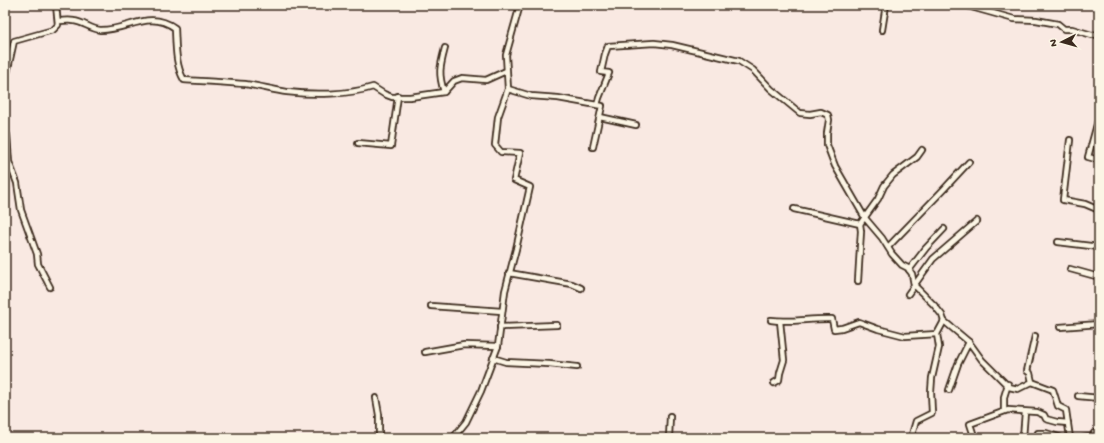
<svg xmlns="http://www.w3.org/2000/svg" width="1104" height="443" viewBox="0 0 1104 443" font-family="'Gochi Hand',sans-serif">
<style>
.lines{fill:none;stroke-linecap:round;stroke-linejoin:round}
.street-casing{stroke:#3b2a1e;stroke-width:8}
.street{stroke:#fcf5e5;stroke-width:4.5}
</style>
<rect width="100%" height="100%" fill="#f9e9e2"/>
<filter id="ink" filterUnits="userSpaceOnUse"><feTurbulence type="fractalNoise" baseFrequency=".025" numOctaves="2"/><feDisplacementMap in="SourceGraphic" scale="8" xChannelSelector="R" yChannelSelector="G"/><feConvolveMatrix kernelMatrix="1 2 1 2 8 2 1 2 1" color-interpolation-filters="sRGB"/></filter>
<g filter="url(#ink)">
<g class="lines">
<defs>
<g id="street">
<polyline points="964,5 1014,19 1036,20 1058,24 1064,29 1072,29 1092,35 1099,34"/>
<path d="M58 21C63 21 69 20 74 21 83 22 91 29 100 30 127 31 149 9 175 28 176 46 175 64 184 80 204 81 225 82 245 84 259 86 273 90 287 92 313 95 348 95 373 87L384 94 392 97H410L444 92 454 81 462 78 486 80 506 71"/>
<polyline points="882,30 886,5"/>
<polyline points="5,73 7,73 14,41 53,30 58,25 56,5"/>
<polyline points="508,89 531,96 558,98 597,105 599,98 609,73 601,72 605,54 608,46 654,43 672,45 739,61 753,70 771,89 800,113 810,114 821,112 828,115 829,120 827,133 827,145 835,166 865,218 882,238 892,254 902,265 908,268 912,274 914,285 934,305 942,315 944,321 969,342 982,360 1009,387 1018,389 1032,382 1053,390 1058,406 1066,410 1070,438"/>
<path d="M444 92C438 73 440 67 445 48"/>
<polyline points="600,117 636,125"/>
<polyline points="1099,117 1088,157 1099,160"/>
<polyline points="5,131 7,135 9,162 17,183 21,210 37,254 38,264 50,287"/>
<polyline points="1070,140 1063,200 1085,204 1099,210"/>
<polyline points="358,143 391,146 398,96"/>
<polyline points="593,147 602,106 597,105"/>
<polyline points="794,209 860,224 878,199 884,186 893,175 917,157 922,150"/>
<polyline points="1058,242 1099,247"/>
<polyline points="888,247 944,189 969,162"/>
<polyline points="1070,269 1099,277"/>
<polyline points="909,270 926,248 944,229"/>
<polyline points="509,273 572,284 581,288"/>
<polyline points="858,281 861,231 860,224"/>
<polyline points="908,294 933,259 977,221"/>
<polyline points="431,306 502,311"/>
<path d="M771 320C790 323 811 318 832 319L834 329 842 328 859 322 878 329 905 336 937 334"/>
<polyline points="500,327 557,325"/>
<polyline points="1060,327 1099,324"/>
<polyline points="425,352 464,345 498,346"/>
<polyline points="493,358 506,362 549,364 577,367"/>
<polyline points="1032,382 1030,373 1027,371 1035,336"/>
<polyline points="774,383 779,380 780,373 784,360 780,321"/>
<polyline points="949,390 958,364 969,342"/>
<polyline points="1078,396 1099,398"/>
<polyline points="376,398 379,415 379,438"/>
<polyline points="1004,411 1004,397 1008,384"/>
<polyline points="1038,433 1046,433 1062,438"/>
<polyline points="453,438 466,422 481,391 498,346 505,291 516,249 530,187 514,180 520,153 501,152 495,145 498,117 508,89 506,55 520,5"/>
<polyline points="669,438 670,416"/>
<polyline points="911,438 916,421 932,413 931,392 932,378 939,347 937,334 944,321"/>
<polyline points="971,438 974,436 970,424 1008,410 1037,412 1044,415 1046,419 1057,422 1068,423"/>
<polyline points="1023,438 1025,412"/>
<polyline points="1084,438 1092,437 1094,433 1099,433"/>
</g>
</defs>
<!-- street casing -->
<use href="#street" class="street-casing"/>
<!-- street -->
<use href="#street" class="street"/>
</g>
</g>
<!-- margin -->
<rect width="1104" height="443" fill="none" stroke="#fcf5e5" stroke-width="20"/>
<rect x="10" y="10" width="1084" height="423" fill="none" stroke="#3b2a1e" stroke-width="1.5" filter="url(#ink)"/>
<!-- north arrow -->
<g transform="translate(1062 42) rotate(264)" stroke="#fcf5e5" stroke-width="3" paint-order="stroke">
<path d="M0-3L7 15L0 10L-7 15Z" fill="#3b2a1e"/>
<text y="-6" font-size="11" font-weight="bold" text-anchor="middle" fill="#3b2a1e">N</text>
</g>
</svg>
